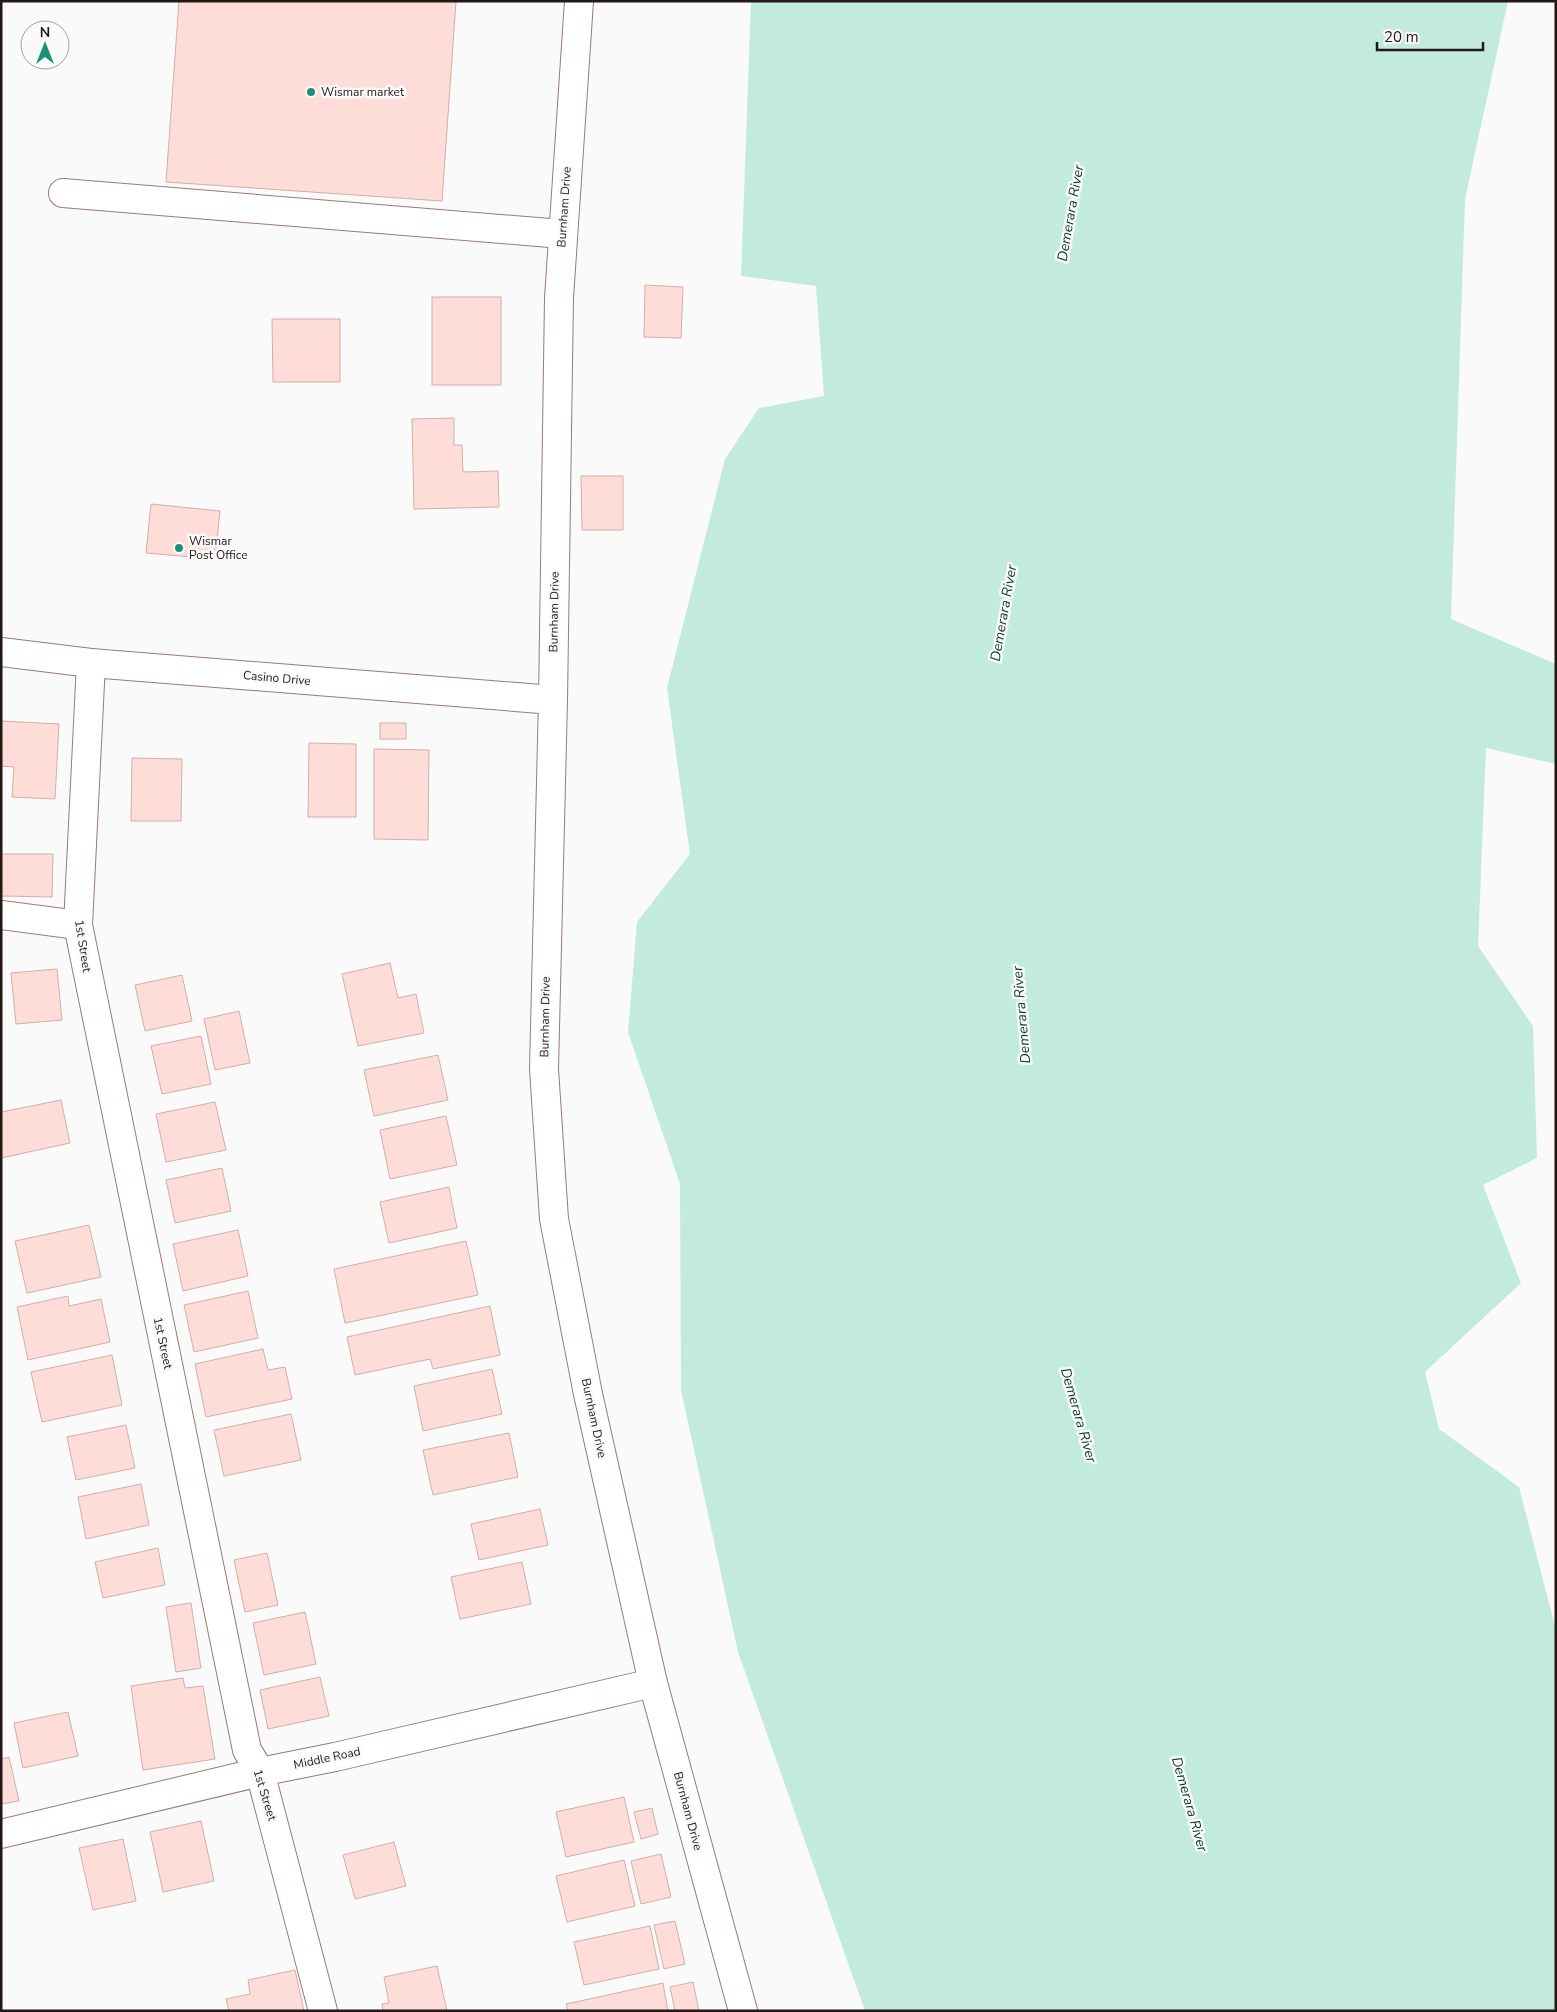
<svg xmlns="http://www.w3.org/2000/svg" width="1557" height="2012" viewBox="0 0 1557 2012" font-family="'Nunito Sans',sans-serif">
<style>
.water{fill:#c2ebdc}
.building{fill:#feddd8;stroke:#d0afaa}
.lines{fill:none;stroke-linecap:round;stroke-linejoin:round}
.minor-casing{stroke:#997a76;stroke-width:30}
.tertiary-casing{stroke:#997a76;stroke-width:30}
.minor{stroke:#fff;stroke-width:28}
.tertiary{stroke:#fff;stroke-width:28}
.poi-dot{fill:#1b9175;stroke:#fafafa;stroke-width:2}
.labels{text-anchor:middle;stroke-width:5;stroke-linejoin:round;paint-order:stroke}
.poi-label{font-size:12px;fill:#241816;stroke:#fafafa;text-anchor:start}
.street-label{font-size:12px;fill:#241816;stroke:#fafafa}
.water-label{font-size:14px;font-style:italic;fill:#003a2d;stroke:#fafafa}
</style>
<rect width="100%" height="100%" fill="#fafafa"/>
<!-- water -->
<polygon class="water" points="751,1 1508,1 1465,199 1451,619 1556,664 1556,764 1486,748 1478,946 1533,1026 1537,1158 1483,1185 1521,1283 1425,1372 1439,1429 1519,1487 1556,1630 1556,2011 865,2011 738,1652 681,1390 680,1184 628,1032 637,922 690,854 667,688 725,459 759,408 824,396 816,286 741,276"/>
<!-- building -->
<g class="building">
<polygon points="179,1 456,1 442,201 166,182"/>
<polygon points="645,285 683,287 681,338 644,337"/>
<rect x="432" y="297" width="69" height="88"/>
<polygon points="272,319 340,319 340,382 273,382"/>
<polygon points="454,418 454,445 462,445 463,472 498,471 499,507 414,509 412,419"/>
<polygon points="581,476 623,476 623,530 582,530"/>
<polygon points="151,504 220,511 215,559 146,553"/>
<polygon points="1,721 59,724 55,799 12,797 14,767 1,766"/>
<rect x="380" y="723" width="26" height="16"/>
<polygon points="309,743 356,744 356,817 308,817"/>
<polygon points="374,749 429,750 428,840 374,839"/>
<polygon points="132,758 182,759 181,821 131,821"/>
<polygon points="1,854 53,854 52,897 1,896"/>
<polygon points="390,963 398,998 416,994 424,1033 358,1046 342,974"/>
<polygon points="57,969 62,1020 16,1024 11,973"/>
<polygon points="182,975 192,1021 145,1031 135,985"/>
<polygon points="239,1011 250,1063 215,1070 204,1019"/>
<polygon points="201,1036 211,1084 162,1094 151,1046"/>
<polygon points="438,1055 448,1100 374,1116 364,1070"/>
<polygon points="61,1100 70,1143 1,1158 1,1112"/>
<polygon points="215,1102 226,1150 166,1162 156,1114"/>
<polygon points="446,1116 457,1165 390,1179 380,1130"/>
<polygon points="222,1168 231,1211 175,1223 166,1180"/>
<polygon points="449,1187 457,1228 389,1243 380,1202"/>
<polygon points="89,1225 101,1277 27,1293 15,1241"/>
<polygon points="238,1230 248,1276 183,1291 173,1244"/>
<polygon points="466,1241 478,1295 345,1323 334,1269"/>
<polygon points="248,1291 258,1338 194,1352 184,1305"/>
<polygon points="68,1296 69,1306 101,1299 110,1342 28,1360 17,1307"/>
<polygon points="490,1306 500,1355 433,1369 430,1359 355,1375 347,1337"/>
<polygon points="263,1349 268,1370 285,1367 292,1399 206,1417 195,1364"/>
<polygon points="112,1355 122,1405 42,1422 31,1372"/>
<polygon points="492,1369 502,1414 423,1431 414,1386"/>
<polygon points="291,1414 301,1460 224,1476 214,1430"/>
<polygon points="126,1425 135,1468 76,1480 67,1437"/>
<polygon points="509,1433 518,1477 433,1495 423,1450"/>
<polygon points="141,1484 149,1525 86,1539 78,1497"/>
<polygon points="540,1509 548,1545 479,1560 471,1524"/>
<polygon points="158,1548 165,1585 103,1598 95,1562"/>
<polygon points="267,1553 278,1605 245,1612 234,1560"/>
<polygon points="522,1562 531,1604 460,1619 451,1577"/>
<polygon points="191,1603 201,1668 176,1672 166,1607"/>
<polygon points="305,1612 316,1664 264,1675 253,1623"/>
<polygon points="320,1677 329,1716 268,1729 260,1690"/>
<polygon points="183,1678 185,1688 203,1686 215,1759 143,1770 131,1686"/>
<polygon points="68,1712 78,1756 23,1768 14,1723"/>
<polygon points="9,1757 19,1801 1,1804 1,1759"/>
<polygon points="624,1797 634,1842 566,1857 556,1812"/>
<polygon points="652,1808 658,1834 641,1839 634,1812"/>
<polygon points="201,1821 214,1881 163,1892 150,1832"/>
<polygon points="123,1839 136,1901 93,1910 79,1848"/>
<polygon points="394,1842 406,1886 355,1899 343,1855"/>
<polygon points="661,1854 671,1897 641,1904 631,1861"/>
<polygon points="624,1860 635,1906 567,1922 556,1876"/>
<polygon points="675,1921 685,1964 664,1969 654,1925"/>
<polygon points="650,1926 659,1969 584,1985 574,1942"/>
<polygon points="437,1966 447,2011 383,2011 382,2004 389,2003 384,1977"/>
<polygon points="295,1970 304,2011 229,2011 226,1999 250,1994 248,1980"/>
<polygon points="693,1982 699,2011 675,2011 670,1987"/>
<polygon points="663,1983 668,2011 568,2011 566,2004"/>
</g>
<g class="lines">
<defs>
<g id="minor">
<polyline points="63,193 562,234"/>
<polyline points="1,652 91,663 553,700"/>
<polyline points="91,663 78,925 247,1750 260,1772 323,2011"/>
<polyline points="1,915 78,925"/>
<polyline points="1,1834 260,1772 335,1757 653,1683"/>
</g>
<polyline id="tertiary" points="579,1 559,298 553,700 544,1069 554,1219 588,1394 653,1683 743,2011"/>
</defs>
<!-- minor casing -->
<use href="#minor" class="minor-casing"/>
<!-- tertiary casing -->
<use href="#tertiary" class="tertiary-casing"/>
<!-- minor -->
<use href="#minor" class="minor"/>
<!-- tertiary -->
<use href="#tertiary" class="tertiary"/>
</g>
<!-- markers -->
<g class="poi-dot">
<circle cx="311" cy="92" r="5"/>
<circle cx="179" cy="548" r="5"/>
</g>
<g class="labels">
<!-- poi labels -->
<g class="poi-label">
<text x="321" y="96">Wismar market</text>
<text x="189" y="545">Wismar<tspan x="189" dy="14">Post Office</tspan></text>
</g>
<!-- street labels -->
<g class="street-label">
<text transform="translate(564 207) rotate(-86)" y="4">Burnham Drive</text>
<text transform="translate(554 612) rotate(-89)" y="4">Burnham Drive</text>
<text transform="translate(277 678) rotate(5)" y="4">Casino Drive</text>
<text transform="translate(83 946) rotate(81)" y="4">1st Street</text>
<text transform="translate(545 1017) rotate(-89)" y="4">Burnham Drive</text>
<text transform="translate(163 1343) rotate(78)" y="4">1st Street</text>
<text transform="translate(594 1418) rotate(78)" y="4">Burnham Drive</text>
<text transform="translate(327 1758) rotate(-12)" y="4">Middle Road</text>
<text transform="translate(265 1795) rotate(73)" y="4">1st Street</text>
<text transform="translate(688 1811) rotate(75)" y="4">Burnham Drive</text>
</g>
<!-- water labels -->
<g class="water-label">
<text transform="translate(1070 213) rotate(-80)" y="5">Demerara River</text>
<text transform="translate(1003 613) rotate(-80)" y="5">Demerara River</text>
<text transform="translate(1021 1015) rotate(-95)" y="5">Demerara River</text>
<text transform="translate(1079 1415) rotate(74)" y="5">Demerara River</text>
<text transform="translate(1190 1804) rotate(74)" y="5">Demerara River</text>
</g>
</g>
<!-- border -->
<rect width="1557" height="2012" fill="none" stroke="#241816" stroke-width="5"/>
<!-- north arrow -->
<g transform="translate(45 45)"><circle r="24" fill="#fafafa" stroke="#a4a09f"/>
<path d="M0-4L9 19L0 12L-9 19Z" fill="#1b9175"/>
<text y="-8" font-size="14" font-weight="bold" text-anchor="middle" fill="#241816">N</text>
</g>
<!-- scale -->
<path d="M1377 42v8h106v-8" fill="none" stroke="#241816" stroke-width="2.5"/>
<text x="1384" y="42" font-size="15" fill="#241816" stroke="#fafafa" stroke-width="4" paint-order="stroke">20 m</text>
</svg>
